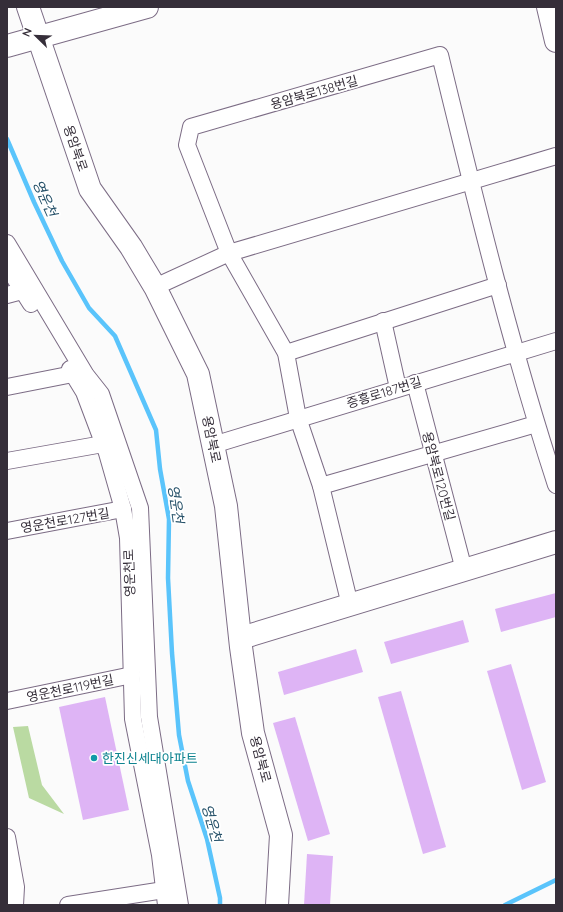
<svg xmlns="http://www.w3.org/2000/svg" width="563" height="912" viewBox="0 0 563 912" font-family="Quicksand,'Noto Sans KR',sans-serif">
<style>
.green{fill:#badaa2}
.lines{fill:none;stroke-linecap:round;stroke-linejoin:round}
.stream{stroke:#5ac4fb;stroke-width:4.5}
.building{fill:#deb4f5}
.street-casing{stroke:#7c6c85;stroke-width:18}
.secondary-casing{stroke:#7c6c85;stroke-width:24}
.street{stroke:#fff;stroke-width:16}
.secondary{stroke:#fff;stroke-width:22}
.culture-dot{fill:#0f9aa8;stroke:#fff;stroke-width:1.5}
.labels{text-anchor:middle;stroke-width:3.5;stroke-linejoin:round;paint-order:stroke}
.street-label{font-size:13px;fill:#352e39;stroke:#fff}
.culture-label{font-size:13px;fill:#0d838f;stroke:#fff;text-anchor:start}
.water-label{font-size:14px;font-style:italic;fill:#265169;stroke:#fff}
</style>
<rect width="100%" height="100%" fill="#fbfbfb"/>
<!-- green -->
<polygon class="green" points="28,726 42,785 64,814 29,798 13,727"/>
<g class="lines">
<!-- stream -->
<g class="stream">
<polyline points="7,139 34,202 62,261 89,308 115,336 156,430 160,469 169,519 168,578 172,653 179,735 188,781 207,839 220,898 220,905"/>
<polyline points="505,905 556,880"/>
</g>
</g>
<!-- building -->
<g class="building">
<polygon points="556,593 556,617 501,632 495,609"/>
<polygon points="463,620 469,642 391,664 384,642"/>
<polygon points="356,649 363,672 284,695 278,672"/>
<polygon points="511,664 546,782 522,790 487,671"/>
<polygon points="401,691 446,847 423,854 378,697"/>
<polygon points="105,697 129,810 83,820 59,707"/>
<polygon points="295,717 330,834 308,841 273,723"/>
<polygon points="307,854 333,856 330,905 304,905"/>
</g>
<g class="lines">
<defs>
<g id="street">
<polyline points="7,243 86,375 101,394 140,508 149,717 180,905"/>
<polyline points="7,266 31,304"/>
<polyline points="155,287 229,253 556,156"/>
<polyline points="7,295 22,291"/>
<polyline points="383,321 398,388"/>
<polyline points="286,353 498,285"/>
<polyline points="70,369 84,392 107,453 123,509 128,538 133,719 160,855 166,905"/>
<polyline points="415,383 464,570"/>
<polyline points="7,387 73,374"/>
<polyline points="213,445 556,341"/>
<polyline points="7,461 103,444"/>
<polyline points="321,486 536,424"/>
<polyline points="7,531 123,509"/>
<path d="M350 605 321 486 298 418 286 353 229 253 187 145 191 127 440 55C475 199 510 344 556 485"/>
<polyline points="7,701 132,675"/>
<polyline points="7,837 16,887 15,905"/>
<polyline points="68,905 164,890"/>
</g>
<g id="secondary">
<polyline points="28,7 90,189 131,247 155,287 198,374 226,506 241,647 253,733 281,835 277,905"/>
<polyline points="548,7 556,41"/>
<polyline points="7,46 147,7"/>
<polyline points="241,638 556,542"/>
</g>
</defs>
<!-- street casing -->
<use href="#street" class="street-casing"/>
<!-- secondary casing -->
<use href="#secondary" class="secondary-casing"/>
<!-- street -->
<use href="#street" class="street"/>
<!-- secondary -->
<use href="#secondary" class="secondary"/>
</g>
<!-- markers -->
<circle class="culture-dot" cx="94" cy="758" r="4"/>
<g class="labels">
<!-- street labels -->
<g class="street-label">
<text transform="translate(314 92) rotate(-16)" y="5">용암북로138번길</text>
<text transform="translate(76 148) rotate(71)" y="5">용암북로</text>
<text transform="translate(384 392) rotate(-17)" y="5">중흥로187번길</text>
<text transform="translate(212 439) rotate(78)" y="5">용암북로</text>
<text transform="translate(439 476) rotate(75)" y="5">용암북로120번길</text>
<text transform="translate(65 520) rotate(-10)" y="5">영운천로127번길</text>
<text transform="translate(129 573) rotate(-92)" y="5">영운천로</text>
<text transform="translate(70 688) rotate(-12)" y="5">영운천로119번길</text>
<text transform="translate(261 759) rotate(75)" y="5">용암북로</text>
</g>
<!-- culture labels -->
<g class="culture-label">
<text x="102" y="763">한진신세대아파트</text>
</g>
<!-- water labels -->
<g class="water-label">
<text transform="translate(45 198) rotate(66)" y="5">영운천</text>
<text transform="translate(176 504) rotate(82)" y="5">영운천</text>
<text transform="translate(212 823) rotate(74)" y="5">영운천</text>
</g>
</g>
<!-- border -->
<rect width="563" height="912" fill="none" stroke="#352e39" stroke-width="16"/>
<!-- north arrow -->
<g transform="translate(36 36) rotate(293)" stroke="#ffffff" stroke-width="3" paint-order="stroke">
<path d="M0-3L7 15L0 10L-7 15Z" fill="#352e39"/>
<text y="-6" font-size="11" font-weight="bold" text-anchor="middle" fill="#352e39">N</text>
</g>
</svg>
